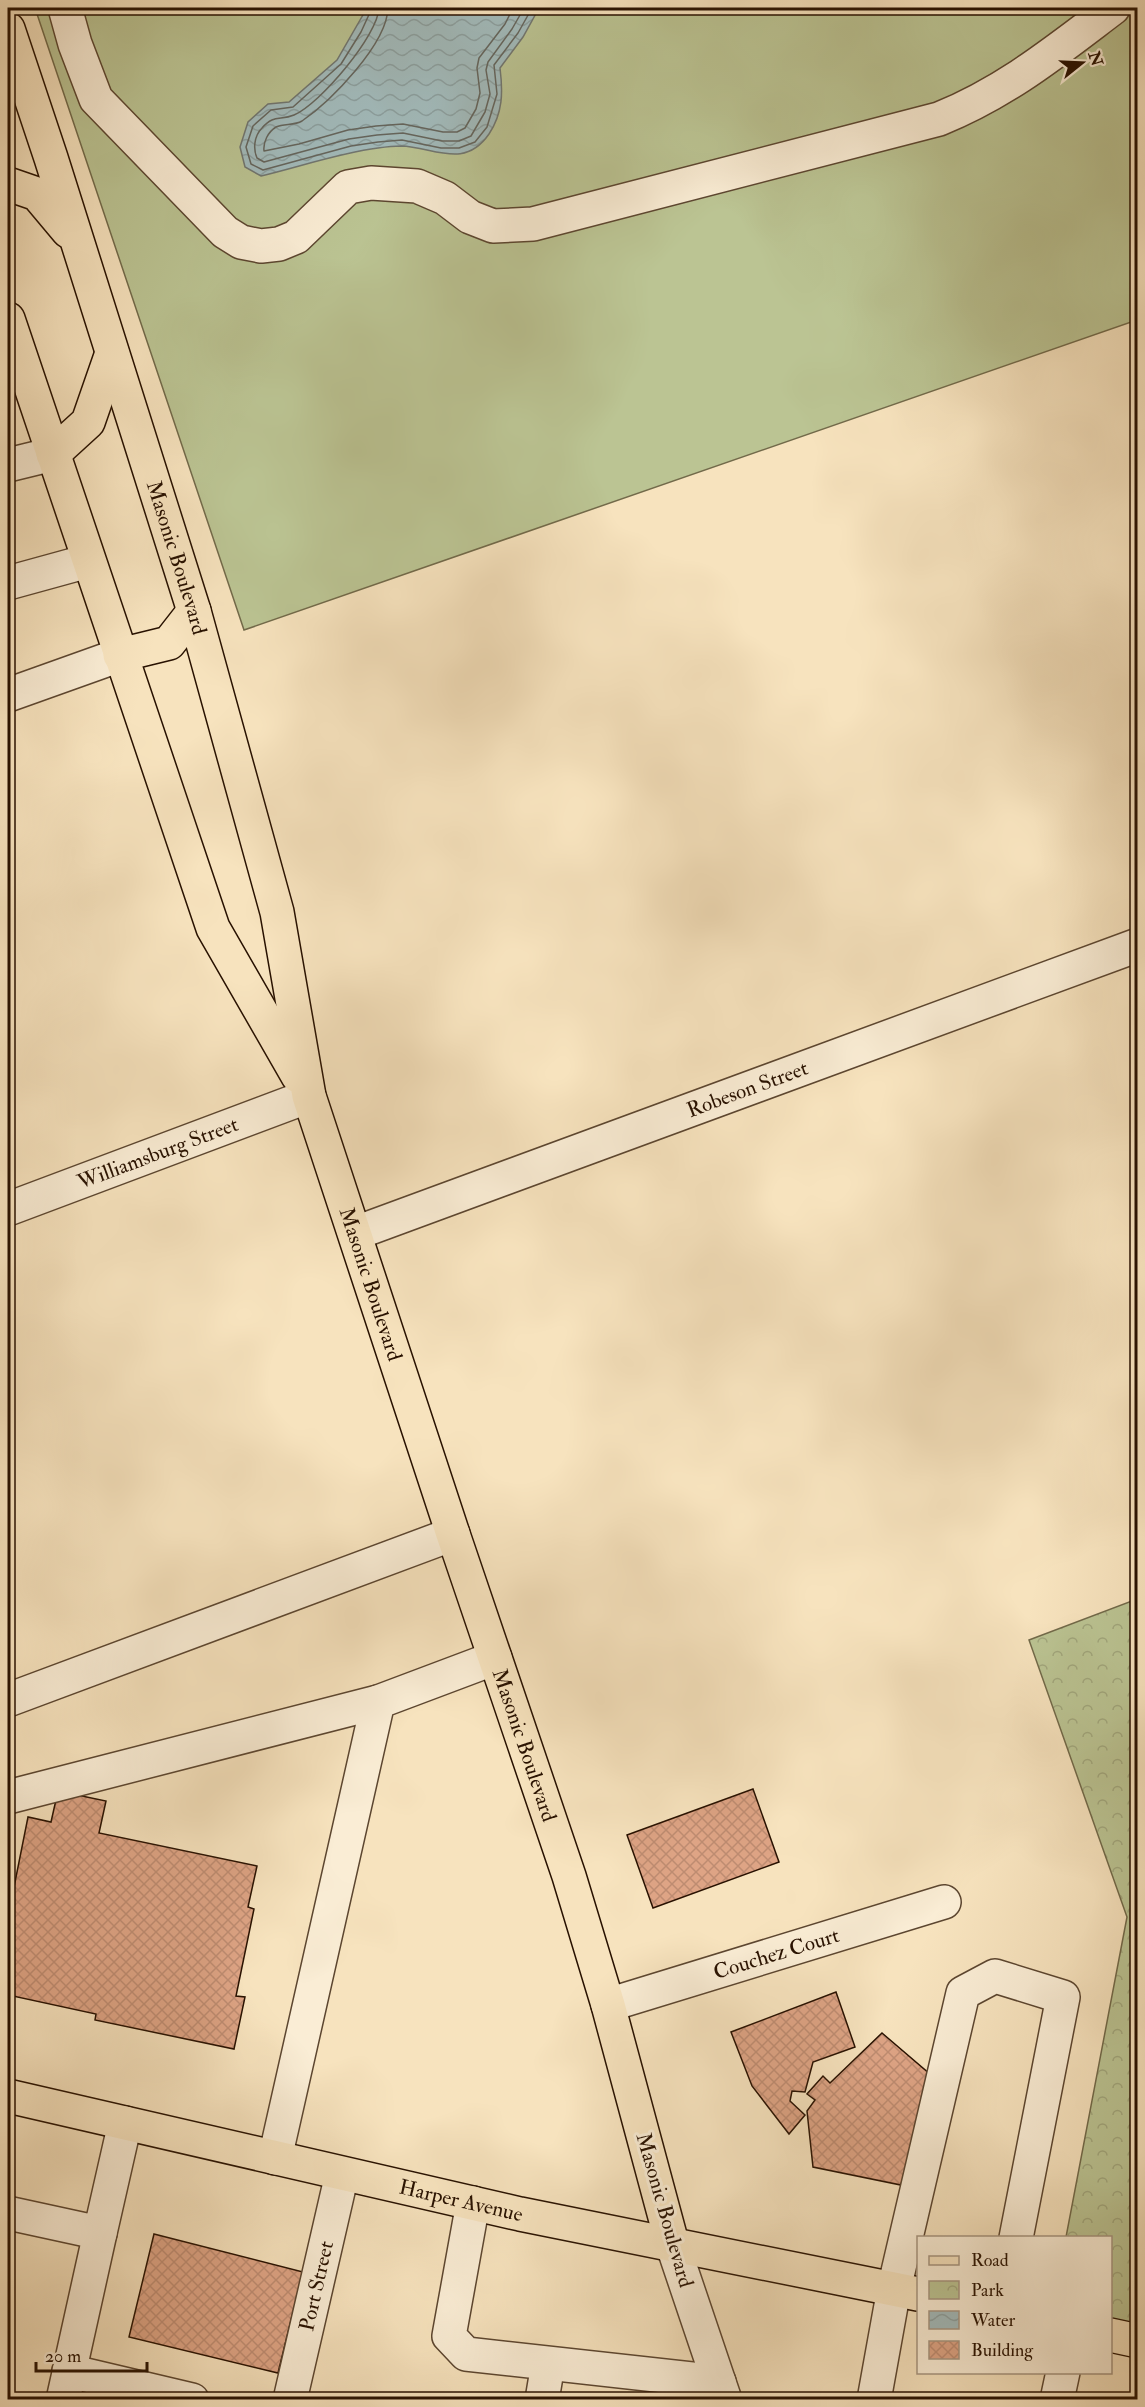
<svg xmlns="http://www.w3.org/2000/svg" width="1145" height="2407" viewBox="0 0 1145 2407" font-family="'IM FELL Double Pica',serif">
<style>
.green{fill:#bbc493;stroke:#726a4a;stroke-width:1.5}
.park{fill:url(#park-crowns);stroke:#726a4a;stroke-width:1.5}
.water{fill:url(#water-waves);stroke:#717771;stroke-width:1.5}
.lines{fill:none;stroke-linecap:round;stroke-linejoin:round}
.shore{stroke:#65665e;stroke-width:1.5}
.building{fill:url(#building-cross-hatch);stroke:#281100;stroke-width:1.5}
.minor-casing{stroke:#5c4630;stroke-width:36}
.major-casing{stroke:#281100;stroke-width:36}
.minor{stroke:#faedd5;stroke-width:33}
.major{stroke:#f7e3be;stroke-width:33}
.labels{text-anchor:middle;stroke-width:6;stroke-linejoin:round;paint-order:stroke}
.street-label{font-size:21px;fill:#281100;stroke:#faedd5}
</style>
<defs>
<pattern id="park-crowns" width="20" height="18" patternUnits="userSpaceOnUse" patternTransform="scale(1.5)"><rect width="20" height="18" fill="#bbc493"/><path d="M2 6a3 3 0 1 1 6 0M12 15a3 3 0 1 1 6 0" fill="none" stroke="#a1a77d"/></pattern>
<pattern id="water-waves" width="16" height="10" patternUnits="userSpaceOnUse" patternTransform="scale(1.5)"><rect width="16" height="10" fill="#a2bbbc"/><path d="M0 5q4-4 8 0t8 0" fill="none" stroke="#8ca0a0"/></pattern>
<pattern id="building-cross-hatch" width="8" height="8" patternUnits="userSpaceOnUse" patternTransform="scale(1.5)"><rect width="8" height="8" fill="#dea485"/><path d="M0 0l8 8M0 8l8-8" fill="none" stroke="#be8c71"/></pattern>
</defs>
<rect width="100%" height="100%" fill="#f7e3be"/>
<filter id="stains"><feTurbulence type="fractalNoise" baseFrequency=".00333" numOctaves="4"/><feColorMatrix values="0 0 0 0 .2 0 0 0 0 .09 0 0 0 0 .02 0 0 0 .5 -.17"/></filter>
<radialGradient id="worn" r=".72"><stop offset=".6" stop-color="#630" stop-opacity="0"/><stop offset="1" stop-color="#630" stop-opacity=".3"/></radialGradient>
<!-- green -->
<polygon class="green" points="35,8 1137,8 1137,320 244,630"/>
<!-- park -->
<polygon class="park" points="1137,1599 1137,2342 1111,2336 1110,2238 1066,2237 1127,1917 1029,1640"/>
<!-- water -->
<path class="water" d="M367 8H539L523 37 500 68C503 92 503 113 489 134 464 170 434 147 401 146 393 146 385 147 378 148 339 153 299 167 261 176L245 167 240 147 248 122 268 104 289 102 337 60Z"/>
<g class="lines">
<!-- shore -->
<g class="shore">
<polyline points="372,8 361,32 341,64 293,107 271,110 253,126 246,147 251,164 263,170 351,146 378,142 402,140 441,148 459,148 475,142 487,127 497,94 494,65 518,33 532,8"/>
<path d="M379 8C378 35 320 104 294 115 280 121 274 114 262 128 254 136 253 149 257 158L264 162 349 139 377 135 403 133 442 141H459L471 136 485 112 490 94 486 70 488 62 512 29 524 8"/>
<path d="M388 8C387 44 331 101 302 121 294 126 284 123 276 127 268 132 263 142 264 151L299 144 348 130 376 126 403 124 443 132H457L465 128 476 109 480 93 477 68 479 58 505 24 513 8"/>
</g>
</g>
<!-- building -->
<g class="building">
<polygon points="753,1789 779,1862 653,1908 627,1835"/>
<polygon points="58,1791 106,1801 99,1833 257,1866 248,1907 254,1909 236,1996 245,1997 234,2049 95,2020 96,2014 8,1995 8,1917 28,1817 51,1822"/>
<polygon points="836,1992 855,2047 813,2062 805,2092 792,2091 790,2101 805,2115 789,2134 752,2086 731,2032"/>
<polygon points="882,2033 938,2081 920,2114 901,2185 813,2167 807,2111 815,2100 807,2094 823,2076 830,2083"/>
<polygon points="154,2234 303,2272 278,2373 129,2337"/>
</g>
<g class="lines">
<defs>
<g id="minor">
<path d="M65 8 75 44 96 99 225 232 241 242 261 246 279 244 296 237 348 187 371 183 417 186 445 198 470 217 493 226 533 224 939 119C1006 92 1056 51 1113 8"/>
<polyline points="8,465 53,454"/>
<polyline points="8,583 88,561"/>
<polyline points="8,695 120,655"/>
<path id="s1" d="M8 1209 309 1096"/>
<path id="s2" d="M356 1233 1138 945"/>
<polyline points="8,1700 453,1534"/>
<polyline points="8,1797 378,1702"/>
<path id="s3" d="M608 2005 944 1902"/>
<polyline points="275,2158 378,1702 495,1658"/>
<polyline points="473,2203 449,2336 466,2354 719,2382"/>
<polyline points="8,2213 100,2233 125,2123"/>
<polyline points="672,2243 725,2400"/>
<polyline points="69,2371 192,2400"/>
<polyline points="63,2400 100,2233"/>
<path id="s4" d="M290 2400 342 2174"/>
<polyline points="542,2400 548,2364"/>
<polyline points="874,2400 894,2289 963,1993 995,1976 1063,1997 1016,2238"/>
<polyline points="1057,2400 1063,2372"/>
</g>
<g id="major">
<path id="s5" d="M8 29 51 158 194 611 277 912 309 1096 453 1534 569 1876 608 2005 672 2243"/>
<polyline points="8,184 37,194 68,231"/>
<polyline points="8,319 213,928 298,1076"/>
<polyline points="53,454 88,422 112,353"/>
<polyline points="120,655 169,643 194,611"/>
<path id="s6" d="M8 2096 520 2214 918 2294"/>
<polyline points="1110,2335 1138,2341"/>
</g>
</defs>
<!-- minor casing -->
<use href="#minor" class="minor-casing"/>
<!-- major casing -->
<use href="#major" class="major-casing"/>
<!-- minor -->
<use href="#minor" class="minor"/>
<!-- major -->
<use href="#major" class="major"/>
</g>
<g class="labels">
<!-- street labels -->
<g class="street-label">
<text dy="7" stroke="none"><textPath href="#s5" startOffset="555">Masonic Boulevard</textPath></text>
<text dy="7" stroke="none"><textPath href="#s2" startOffset="417">Robeson Street</textPath></text>
<text dy="7" stroke="none"><textPath href="#s1" startOffset="160">Williamsburg Street</textPath></text>
<text dy="7" stroke="none"><textPath href="#s5" startOffset="1308">Masonic Boulevard</textPath></text>
<text dy="7" stroke="none"><textPath href="#s5" startOffset="1794">Masonic Boulevard</textPath></text>
<text dy="7" stroke="none"><textPath href="#s3" startOffset="176">Couchez Court</textPath></text>
<text dy="7" stroke="none"><textPath href="#s6" startOffset="465">Harper Avenue</textPath></text>
<text transform="translate(665 2210) rotate(74)" y="7">Masonic Boulevard</text>
<text dy="7" stroke="none"><textPath href="#s4" startOffset="117">Port Street</textPath></text>
</g>
</g>
<!-- margin -->
<rect width="1145" height="2407" fill="none" stroke="#f7e3be" stroke-width="30"/>
<rect x="9" y="9" width="1127" height="2389" fill="none" stroke="#281100" stroke-width="3"/>
<rect x="15" y="15" width="1115" height="2377" fill="none" stroke="#281100" stroke-width="1.5"/>
<!-- legend -->
<rect x="917" y="2236" width="195" height="138" fill="#faedd5" stroke="#a69580" stroke-width="1.5"/>
<rect x="929" y="2256" width="30" height="9" fill="#f7e3be" stroke="#a69580" stroke-width="1.5"/>
<text x="971" y="2266" font-size="18" fill="#281100">Road</text>
<rect x="929" y="2281" width="30" height="18" fill="url(#park-crowns)" stroke="#a69580" stroke-width="1.5"/>
<text x="971" y="2296" font-size="18" fill="#281100">Park</text>
<rect x="929" y="2311" width="30" height="18" fill="url(#water-waves)" stroke="#a69580" stroke-width="1.5"/>
<text x="971" y="2326" font-size="18" fill="#281100">Water</text>
<rect x="929" y="2341" width="30" height="18" fill="url(#building-cross-hatch)" stroke="#a69580" stroke-width="1.5"/>
<text x="971" y="2356" font-size="18" fill="#281100">Building</text>
<!-- north arrow -->
<g transform="translate(1082 63) rotate(72)" stroke="#faedd5" stroke-width="4.5" paint-order="stroke">
<path d="M0-4.5L10 22L0 15L-10 22Z" fill="#281100"/>
<text y="-9" font-size="16" font-weight="bold" text-anchor="middle" fill="#281100">N</text>
</g>
<!-- scale -->
<path d="M36 2362v9h111v-9" fill="none" stroke="#281100" stroke-width="3"/>
<text x="45" y="2362" font-size="18" fill="#281100" stroke="#faedd5" stroke-width="4.5" paint-order="stroke">20 m</text>
<rect width="100%" height="100%" filter="url(#stains)"/>
<rect width="100%" height="100%" fill="url(#worn)"/>
</svg>
